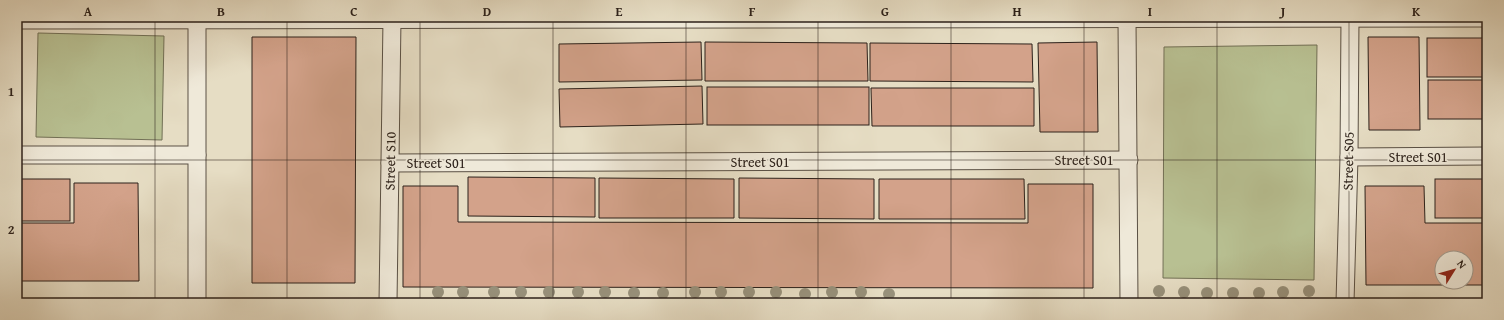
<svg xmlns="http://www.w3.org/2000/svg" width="1504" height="320" viewBox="0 0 1504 320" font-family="'Gentium Book Plus',serif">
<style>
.green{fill:#b8c092;stroke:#727056}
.building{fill:#d3a28a;stroke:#2c211a;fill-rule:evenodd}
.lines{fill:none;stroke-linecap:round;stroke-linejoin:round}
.minor-casing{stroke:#5a5044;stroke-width:19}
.minor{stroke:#efe9d9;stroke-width:17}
.tree{fill:#97907a}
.grid{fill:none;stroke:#2c211a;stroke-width:1;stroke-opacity:0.55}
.labels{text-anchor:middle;stroke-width:3.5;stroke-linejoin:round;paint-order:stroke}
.street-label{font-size:14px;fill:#2c211a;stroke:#efe9d9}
.neatline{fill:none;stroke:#2c211a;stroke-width:1.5}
.grid-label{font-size:13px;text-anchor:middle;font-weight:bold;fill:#2c211a}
</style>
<rect width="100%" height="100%" fill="#e6ddc4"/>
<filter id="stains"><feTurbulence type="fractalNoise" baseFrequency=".005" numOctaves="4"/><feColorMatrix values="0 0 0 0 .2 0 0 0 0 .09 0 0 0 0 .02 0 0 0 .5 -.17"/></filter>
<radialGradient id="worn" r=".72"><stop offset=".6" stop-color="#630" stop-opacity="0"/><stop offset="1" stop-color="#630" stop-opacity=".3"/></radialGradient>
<!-- green -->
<g class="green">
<polygon points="38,33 164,36 162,140 36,137"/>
<polygon points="1317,45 1314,280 1163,278 1164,47"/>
</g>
<!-- building -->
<g class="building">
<polygon points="252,37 356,37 355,283 252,283"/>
<polygon points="1368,37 1419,37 1420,130 1369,130"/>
<rect x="1427" y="38" width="60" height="39"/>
<polygon points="701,42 702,80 559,82 559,44"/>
<polygon points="705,42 867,43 868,81 705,81"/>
<polygon points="1097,42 1098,132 1040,132 1038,43"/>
<polygon points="870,43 1032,44 1033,82 870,81"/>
<rect x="1428" y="80" width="59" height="39"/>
<polygon points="702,86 703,124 560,127 559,89"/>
<rect x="707" y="87" width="162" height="38"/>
<polygon points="871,88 1034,88 1034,126 872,126"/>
<polygon points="468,177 595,178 595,217 468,216"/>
<polygon points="599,178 734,179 734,218 599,218"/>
<polygon points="739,178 874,179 874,219 739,218"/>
<rect x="17" y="179" width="53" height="42"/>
<polygon points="879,179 1024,179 1025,219 879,219"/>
<rect x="1435" y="179" width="52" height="39"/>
<polygon points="74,183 138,183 139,281 17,281 17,223 74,223"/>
<polygon points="1028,184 1093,184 1093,288 403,287 403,186 458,186 458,222 1028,223"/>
<path d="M1365 186H1424L1425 223H1487V285H1366ZM1442 258H1466V282H1442Z"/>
</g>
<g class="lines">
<defs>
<g id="minor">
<polyline points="1127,19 1129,303"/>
<polyline points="17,20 1487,18"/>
<polyline points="197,20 197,303"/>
<polyline points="17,155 197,155"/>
<polyline points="1349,157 1487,156"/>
<polyline points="390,163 1129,160"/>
<polyline points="388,303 392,19"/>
<polyline points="1345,303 1349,157 1350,18"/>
</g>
</defs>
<!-- minor casing -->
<use href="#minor" class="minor-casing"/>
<!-- minor -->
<use href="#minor" class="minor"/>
</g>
<!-- trees -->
<g class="tree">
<circle cx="1159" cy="291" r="6"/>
<circle cx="1309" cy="291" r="6"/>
<circle cx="438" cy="292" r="6"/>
<circle cx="463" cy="292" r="6"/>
<circle cx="494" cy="292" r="6"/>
<circle cx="521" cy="292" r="6"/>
<circle cx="549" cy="292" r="6"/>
<circle cx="578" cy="292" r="6"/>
<circle cx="605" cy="292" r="6"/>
<circle cx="695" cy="292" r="6"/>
<circle cx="721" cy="292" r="6"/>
<circle cx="749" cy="292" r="6"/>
<circle cx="776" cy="292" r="6"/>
<circle cx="832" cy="292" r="6"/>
<circle cx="861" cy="292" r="6"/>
<circle cx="1184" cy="292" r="6"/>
<circle cx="1283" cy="292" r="6"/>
<circle cx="634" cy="293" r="6"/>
<circle cx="663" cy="293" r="6"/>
<circle cx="1207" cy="293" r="6"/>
<circle cx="1233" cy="293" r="6"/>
<circle cx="1259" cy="293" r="6"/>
<circle cx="805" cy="294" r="6"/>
<circle cx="889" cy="294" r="6"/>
</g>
<!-- grid -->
<path class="grid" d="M155 17V303M287 17V303M420 17V303M553 17V303M686 17V303M818 17V303M951 17V303M1084 17V303M1217 17V303M1349 17V303M17 160H1487"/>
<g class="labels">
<!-- street labels -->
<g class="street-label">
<text x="1418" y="162">Street S01</text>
<text x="1084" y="165">Street S01</text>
<text transform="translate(390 161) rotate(-89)" y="5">Street S10</text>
<text transform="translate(1348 161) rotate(-89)" y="5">Street S05</text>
<text x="760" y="167">Street S01</text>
<text x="436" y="168">Street S01</text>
</g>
</g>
<!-- margin -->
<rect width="1504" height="320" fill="none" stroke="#e6ddc4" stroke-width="44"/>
<!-- north arrow -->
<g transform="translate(1454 270) rotate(53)"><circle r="19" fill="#efe9d9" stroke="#a1998d"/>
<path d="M0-3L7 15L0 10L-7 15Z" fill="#8f2418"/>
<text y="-6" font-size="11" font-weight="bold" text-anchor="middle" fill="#2c211a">N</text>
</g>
<rect x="22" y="22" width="1460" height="276" class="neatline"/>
<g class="grid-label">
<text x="88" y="16">A</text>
<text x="221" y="16">B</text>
<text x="354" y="16">C</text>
<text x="487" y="16">D</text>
<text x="619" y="16">E</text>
<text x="752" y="16">F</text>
<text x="885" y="16">G</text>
<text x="1017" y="16">H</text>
<text x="1150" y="16">I</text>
<text x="1283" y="16">J</text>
<text x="1416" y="16">K</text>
<text x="11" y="96">1</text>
<text x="11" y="234">2</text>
</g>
<rect width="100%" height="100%" filter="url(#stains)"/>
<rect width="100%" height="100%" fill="url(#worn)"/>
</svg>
